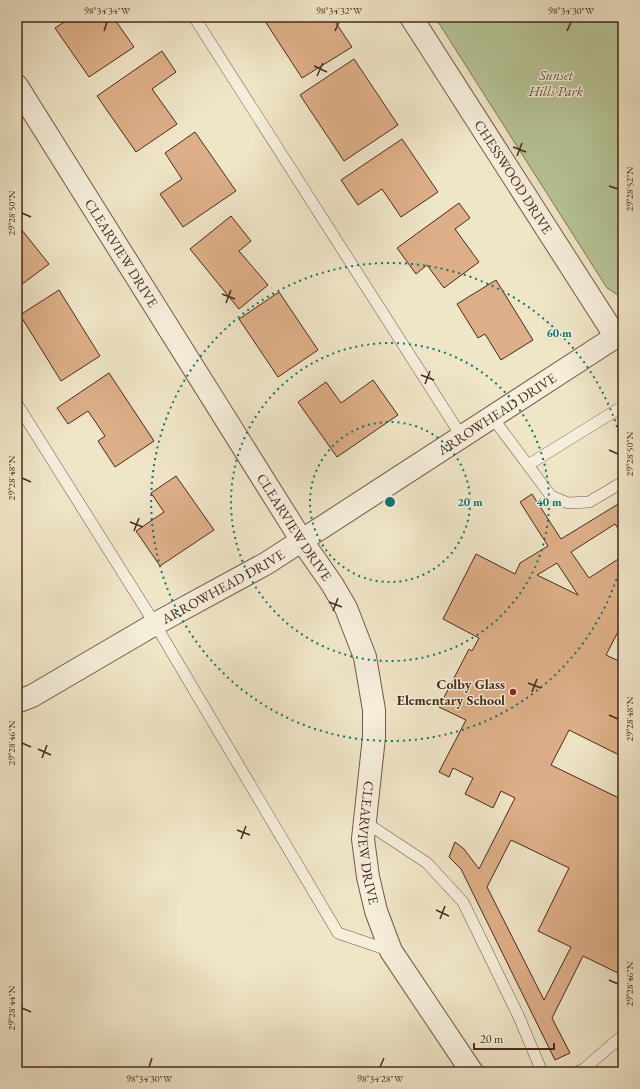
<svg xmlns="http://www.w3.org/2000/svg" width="640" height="1089" viewBox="0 0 640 1089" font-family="'EB Garamond',serif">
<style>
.green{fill:#b7c597;stroke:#807759}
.building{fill:#ddaf88;stroke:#4a291b;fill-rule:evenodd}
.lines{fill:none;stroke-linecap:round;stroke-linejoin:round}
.service-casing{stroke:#735846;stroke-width:12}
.minor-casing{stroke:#735846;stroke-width:24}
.tertiary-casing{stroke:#735846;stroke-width:24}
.service{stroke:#f5eedb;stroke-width:11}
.minor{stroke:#f5eedb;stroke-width:22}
.tertiary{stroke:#f5eedb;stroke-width:22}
.ticks{fill:none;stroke:#4a291b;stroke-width:1.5}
.ring{fill:none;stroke:#0f766e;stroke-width:2;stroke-dasharray:2 4}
.poi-dot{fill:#8f2418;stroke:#f5eedb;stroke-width:1.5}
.labels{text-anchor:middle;stroke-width:3;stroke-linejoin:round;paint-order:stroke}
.park-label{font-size:14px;font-style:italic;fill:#65503a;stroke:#f5eedb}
.street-label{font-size:14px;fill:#4a291b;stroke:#f5eedb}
.poi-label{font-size:14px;font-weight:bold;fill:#4a291b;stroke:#f5eedb;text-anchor:end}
.centre{fill:#0f766e;stroke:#f5eedb;stroke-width:2}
.ring-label{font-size:12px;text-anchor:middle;font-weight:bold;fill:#0f766e;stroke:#f5eedb;stroke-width:3;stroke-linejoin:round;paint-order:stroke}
.neatline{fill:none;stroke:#4a291b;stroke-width:1.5}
.ticks-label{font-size:10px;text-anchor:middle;fill:#4a291b}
</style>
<rect width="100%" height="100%" fill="#efe5c7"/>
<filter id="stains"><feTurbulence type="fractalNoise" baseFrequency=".005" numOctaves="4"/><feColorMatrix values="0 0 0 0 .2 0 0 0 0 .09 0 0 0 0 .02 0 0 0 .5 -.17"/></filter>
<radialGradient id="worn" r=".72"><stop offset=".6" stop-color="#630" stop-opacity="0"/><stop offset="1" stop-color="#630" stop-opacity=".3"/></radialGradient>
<!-- green -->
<polygon class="green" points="435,17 623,17 623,296 618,295 607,288"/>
<!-- building -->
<g class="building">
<polygon points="72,17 113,17 134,47 89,77 55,28"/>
<polygon points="264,17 332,17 352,47 302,78 263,18"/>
<polygon points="162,51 176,72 152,89 177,124 136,152 97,96"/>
<polygon points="354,59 398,125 344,161 300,95"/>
<polygon points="195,132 236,191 183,227 160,194 182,179 165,153"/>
<polygon points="402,139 438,192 401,217 382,189 358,205 341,180"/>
<polygon points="459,203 470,218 455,229 479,262 444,288 427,265 416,274 397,248"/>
<polygon points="231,216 251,241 239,251 268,285 239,309 190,249"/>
<polygon points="17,224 49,264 17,288"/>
<polygon points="496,280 533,340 501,360 485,334 478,338 457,304"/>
<polygon points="59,290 100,356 61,381 20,315"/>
<polygon points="279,292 318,350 278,377 239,319"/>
<polygon points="109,373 154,441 115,467 98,441 105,436 88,411 68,424 57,408"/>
<polygon points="373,380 398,415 337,457 298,402 326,382 341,403"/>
<polygon points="176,476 214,530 160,566 136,531 164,512 151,493"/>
<path d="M532 494 561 539 623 501V536L615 524 571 552 589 578 623 556V625L620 628 606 655 623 663V757L569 730 551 765 623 800V969L620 974 583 956 552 1018 570 1053 555 1060 461 869 449 857 455 842 464 849 479 869 515 798 501 791 493 808 465 794 473 778 453 768 449 777 439 772 466 720 439 707 469 649 472 651 479 638 443 619 476 554 515 574 520 563 548 546 520 502ZM557 563 578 595 537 575ZM511 840 569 868 538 931 571 947 544 1000 487 887Z"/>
</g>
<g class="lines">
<defs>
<g id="service">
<polyline points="194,17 462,437"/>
<polyline points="17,404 155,624 338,933 391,951"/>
<polyline points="492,417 551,496 568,503 589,502 623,482"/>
<polyline points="528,465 623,406"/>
<polyline points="365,822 427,863 463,902 519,1017 542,1072"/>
<polyline points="577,1072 584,1069 623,1035"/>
</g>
<g id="minor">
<path id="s1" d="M411 17 616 337"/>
<path id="s2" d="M19 701 32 696 155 624 267 563 623 332"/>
</g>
<g id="tertiary">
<path id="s3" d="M17 86 302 541 332 584 346 608 365 657 374 710V737L363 839 368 877 376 911 391 951 472 1072"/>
</g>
</defs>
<!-- service casing -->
<use href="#service" class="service-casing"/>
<!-- minor casing -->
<use href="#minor" class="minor-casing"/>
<!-- tertiary casing -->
<use href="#tertiary" class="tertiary-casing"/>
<!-- service -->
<use href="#service" class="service"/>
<!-- minor -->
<use href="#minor" class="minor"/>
<!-- tertiary -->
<use href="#tertiary" class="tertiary"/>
</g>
<!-- ticks -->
<path class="ticks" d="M104 31 107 22M335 31 339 22M567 31 571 22M314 66 327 72M317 76 323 63M513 147 526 152M517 156 522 143M609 186 618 189M22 213 31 217M222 294 235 299M226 303 231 290M421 375 434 380M425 384 430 371M609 450 618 454M22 478 31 482M130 522 143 527M134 531 139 518M329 602 342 607M333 611 338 598M528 683 541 688M532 692 537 679M609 715 618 719M22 743 31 747M38 749 51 755M42 758 47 745M237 830 250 835M241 839 246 826M436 910 449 916M440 919 445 906M609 980 618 984M22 1008 31 1012M149 1067 152 1058M380 1067 384 1058"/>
<!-- distance rings -->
<g class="ring">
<circle cx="390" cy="502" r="80"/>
<circle cx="390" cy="502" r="159"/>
<path d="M623 556A239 239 0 1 1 623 448"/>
</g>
<!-- markers -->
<circle class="poi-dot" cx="513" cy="692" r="4"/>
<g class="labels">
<!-- park labels -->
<g class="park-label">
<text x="556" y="80">Sunset<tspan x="556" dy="16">Hills Park</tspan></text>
</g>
<!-- street labels -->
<g class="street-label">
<text dy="5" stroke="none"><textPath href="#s1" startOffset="190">CHESSWOOD DRIVE</textPath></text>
<text dy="5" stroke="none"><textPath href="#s3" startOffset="197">CLEARVIEW DRIVE</textPath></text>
<text dy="5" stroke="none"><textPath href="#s2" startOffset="558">ARROWHEAD DRIVE</textPath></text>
<text dy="5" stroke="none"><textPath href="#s3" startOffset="521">CLEARVIEW DRIVE</textPath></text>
<text dy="5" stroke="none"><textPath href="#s2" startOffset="234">ARROWHEAD DRIVE</textPath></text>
<text dy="5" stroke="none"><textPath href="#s3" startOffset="857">CLEARVIEW DRIVE</textPath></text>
</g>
<!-- poi labels -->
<g class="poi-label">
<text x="505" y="689">Colby Glass<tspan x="505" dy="16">Elementary School</tspan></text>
</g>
</g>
<circle cx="390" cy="502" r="6" class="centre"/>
<g class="ring-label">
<text x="559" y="337">60 m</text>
<text x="470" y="506">20 m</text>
<text x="549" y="506">40 m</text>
</g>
<!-- margin -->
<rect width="640" height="1089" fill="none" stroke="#efe5c7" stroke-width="44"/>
<!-- scale -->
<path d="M474 1043v6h80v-6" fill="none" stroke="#4a291b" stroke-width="2"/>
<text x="480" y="1043" font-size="12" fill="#4a291b" stroke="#f5eedb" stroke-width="3" paint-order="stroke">20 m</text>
<rect x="22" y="22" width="596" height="1045" class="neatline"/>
<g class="ticks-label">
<text x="107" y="14">98°34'34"W</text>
<text x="339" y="14">98°34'32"W</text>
<text x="571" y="14">98°34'30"W</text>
<text transform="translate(629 189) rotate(-90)" y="4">29°28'52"N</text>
<text transform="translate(11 213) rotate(-90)" y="4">29°28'50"N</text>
<text transform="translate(629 454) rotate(-90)" y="4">29°28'50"N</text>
<text transform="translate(11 478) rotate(-90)" y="4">29°28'48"N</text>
<text transform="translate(629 719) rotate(-90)" y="4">29°28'48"N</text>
<text transform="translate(11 743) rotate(-90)" y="4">29°28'46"N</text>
<text transform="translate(629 984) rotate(-90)" y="4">29°28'46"N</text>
<text transform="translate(11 1008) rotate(-90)" y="4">29°28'44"N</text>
<text x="149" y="1082">98°34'30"W</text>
<text x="380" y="1082">98°34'28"W</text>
</g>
<rect width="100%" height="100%" filter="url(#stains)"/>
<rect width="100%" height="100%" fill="url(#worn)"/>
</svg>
